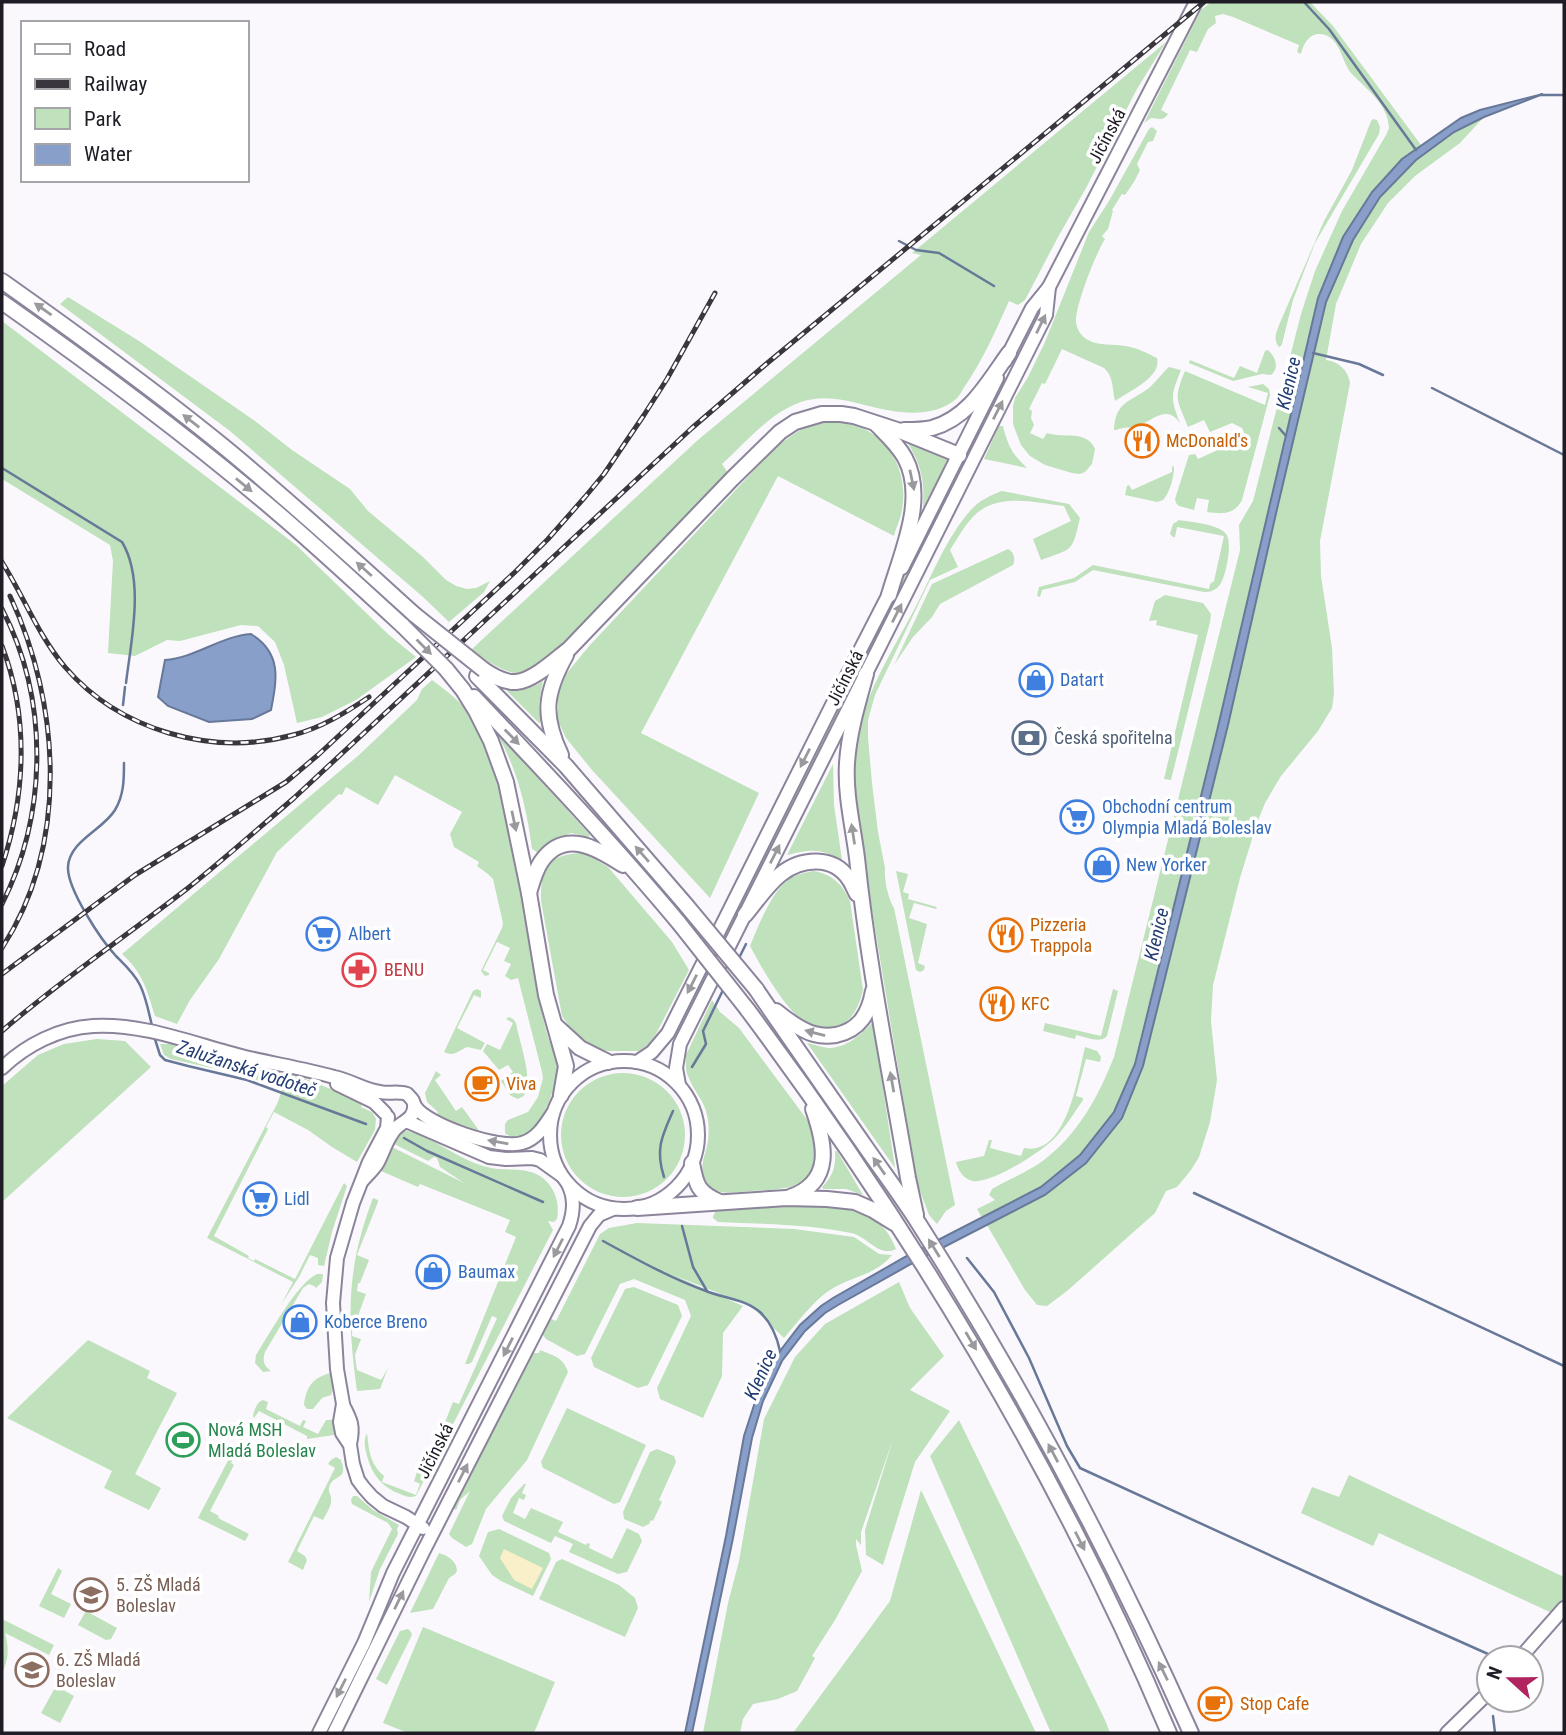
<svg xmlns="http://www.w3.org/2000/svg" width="1566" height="1735" viewBox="0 0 1566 1735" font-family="'Roboto Condensed',sans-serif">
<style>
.green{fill:#bfe1bb}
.sand{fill:#f9f0ca}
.water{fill:#889fca;stroke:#687898;stroke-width:2}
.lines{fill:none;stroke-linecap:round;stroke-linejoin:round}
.stream{stroke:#687898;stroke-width:2.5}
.secondary-casing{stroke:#8c849b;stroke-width:16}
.primary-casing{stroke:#8c849b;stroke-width:16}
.highway-casing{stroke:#8c849b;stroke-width:18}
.secondary{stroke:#fff;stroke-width:12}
.primary{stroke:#fff;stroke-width:12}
.highway{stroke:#fff;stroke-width:14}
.rail-casing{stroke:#39363e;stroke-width:5}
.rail{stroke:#fff;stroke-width:2.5;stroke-dasharray:8;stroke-linecap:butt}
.highway-bridge-casing{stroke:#8c849b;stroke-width:18;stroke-linecap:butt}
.highway-bridge{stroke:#fff;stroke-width:14}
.oneway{fill:#9a999d}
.labels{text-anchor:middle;stroke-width:7;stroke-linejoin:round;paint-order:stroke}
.street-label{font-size:18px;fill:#1f1c25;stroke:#fff}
.food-label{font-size:18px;fill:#c56008;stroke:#fff;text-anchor:start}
.shop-label{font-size:18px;fill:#366cbe;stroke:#fff;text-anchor:start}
.service-label{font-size:18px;fill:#4e5e75;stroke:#fff;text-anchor:start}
.health-label{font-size:18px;fill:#be3a42;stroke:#fff;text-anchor:start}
.leisure-label{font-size:18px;fill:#27864d;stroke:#fff;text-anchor:start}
.education-label{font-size:18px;fill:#785e54;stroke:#fff;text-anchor:start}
.water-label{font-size:19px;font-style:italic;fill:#233d73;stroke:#fff}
</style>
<rect width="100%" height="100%" fill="#faf8fd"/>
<!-- green -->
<g class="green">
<path d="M1211 2H1310L1333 26 1421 145 1402 159 1372 192 1318 298 1217 731 1134 1064 1114 1112 1080 1155 1041 1187 982 1218 977 1209 995 1200 989 1195 992 1189C1009 1179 1028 1172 1044 1160 1079 1133 1098 1097 1114 1057L1240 550 1239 525 1253 501 1301 314 1315 271 1342 211 1386 135 1389 128C1388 104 1367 90 1352 74 1341 62 1340 33 1318 34 1308 35 1303 45 1301 54L1297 52 1299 45 1233 17 1223 14 1215 16 1216 23 1208 29 1197 52 1190 50 1161 110 1168 114C1163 122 1158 118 1151 118L1144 123 1201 10Z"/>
<path d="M1166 42 1137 89 1086 188 1058 237 1025 300 1018 305 1009 301C996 330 983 360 965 386 962 390 960 396 956 399 933 419 895 413 869 406 847 400 823 394 801 402 771 412 745 443 722 464L732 479 555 655C548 659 534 671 527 673 509 677 484 660 472 649L699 439 921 255 912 253Z"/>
<path d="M1484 117 1460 143 1415 176 1388 203 1361 244 1336 304 1326 360C1339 362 1348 370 1350 383L1320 541 1321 576 1332 648 1334 694 1332 708 1318 731 1281 776 1265 803 1256 826 1240 878 1213 985 1211 1021 1217 1080 1210 1122 1199 1157 1191 1170 1177 1187 1166 1191 1155 1213 1067 1291 1047 1306 1037 1305 1025 1290 987 1225 1045 1195 1122 1118 1143 1066 1228 725 1277 509 1326 302 1353 240 1380 197 1416 160 1453 132Z"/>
<path d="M1373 119 1377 120 1380 127 1379 134 1315 243 1293 300 1282 344 1281 346 1279 347C1273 340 1276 333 1279 325L1324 221 1352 170 1371 121Z"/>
<path d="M1152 127 1157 131 1153 141 1148 142 1137 164 1140 170 1134 182 1125 195 1122 194 1112 210 1113 211 1108 229 1102 236 1105 239C1096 253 1075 306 1076 322 1077 330 1081 336 1088 340 1099 346 1113 344 1126 346 1137 348 1147 353 1157 358 1162 377 1129 391 1115 401 1112 389 1114 377 1104 368L1062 349 1045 384 1042 383 1029 409 1032 411 1031 418 1034 425 1030 433 1043 439 1047 433C1064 439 1086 429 1095 449L1092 464 1085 472 1080 474 1072 473 1045 465 1030 456 1021 445 1013 424V406L1015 398 1028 377 1045 342 1089 232 1109 201 1149 129Z"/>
<polygon points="68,297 139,341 255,421 292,450 350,489 368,511 423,557 446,580 456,586 467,589 476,588 490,581 484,592 449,622 423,597 230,431 60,304"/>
<polygon points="2,321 296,545 389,635 416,657 356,700 322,717 297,723 284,665 275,642 258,626 241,625 180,641 167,640 135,656 108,653 113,561 110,545 2,479"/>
<path d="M1268 350C1275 356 1280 368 1271 375L1262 374 1233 381 1189 363 1190 360 1234 378 1240 366 1257 373 1265 351Z"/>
<path d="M1169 367 1181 370C1171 395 1170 397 1180 423 1165 402 1151 424 1133 427 1125 428 1125 427 1116 430H1114C1115 402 1130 402 1149 388 1157 381 1162 373 1169 367Z"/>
<path d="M1185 371 1265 405 1268 393 1248 387 1263 384 1269 389 1270 395 1242 500C1234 515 1223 514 1207 512L1209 500 1197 498 1194 510 1179 506 1176 503 1175 499 1189 455 1195 454 1198 459 1246 437 1242 428 1232 423 1210 432 1204 420 1188 427C1177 399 1173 400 1185 371Z"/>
<path d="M829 421C836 422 844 422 851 424 889 434 909 472 902 510 901 518 896 527 894 536L778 476 641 733 759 793 710 898 592 770 566 738 558 721V694L566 674 590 645 777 446 803 428Z"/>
<path d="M999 426H1003C1008 446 1012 454 1027 468L984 459Z"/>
<path d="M905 439 949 458 923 508C925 480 921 463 905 439Z"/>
<path d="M1172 466 1174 467C1174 477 1170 492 1163 500L1157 502 1125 495 1127 486 1129 485 1132 490 1172 472Z"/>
<polygon points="951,487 953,488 732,928 728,923 948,488"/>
<path d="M1002 491 1069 504 1080 518C1072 552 1074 548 1041 560L1033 539 1071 521 1064 506C1036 503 1001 493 977 513 966 522 958 538 950 550L958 567 930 580 875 695 868 720V738L872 783 878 832 885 868C884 880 888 898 894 908L955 1205 946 1211 937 1224 929 1215 917 1183 860 837C856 804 851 769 857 736 865 693 897 643 917 604 933 573 947 537 970 511 978 501 991 495 1002 491Z"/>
<path d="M1179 520C1191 522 1219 524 1226 534 1233 542 1226 578 1219 586 1214 591 1210 592 1204 592L1093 570 1075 582 1042 590 1040 597 1037 596 1039 587 1074 578 1093 565 1209 589 1210 584 1214 581 1224 536 1177 527 1175 537H1173L1170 534 1173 524Z"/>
<path d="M1008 549C1014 552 1016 559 1013 565L940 604 932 617 913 637 894 665 932 584Z"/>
<polygon points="1165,595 1203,603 1211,614 1210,622 1171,780 1164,779 1198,635 1156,625 1157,620 1149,621 1155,601"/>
<path d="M432 680C447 691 460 701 471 715 496 750 503 794 511 835 522 891 531 947 540 1002 542 1013 544 1024 547 1034 551 1048 561 1057 560 1073 559 1078 543 1116 540 1122 532 1134 517 1144 505 1133V1124L508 1120 528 1112 538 1097 543 1078 542 1072 518 978 511 980 505 976 511 964 504 961 510 948 497 942 483 970 489 973V975L485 976 481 971 502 928 503 923 493 879 488 874 477 866 479 862 454 847 450 834 462 812 395 775 378 805 346 787 342 795 339 794 277 852 219 959 190 1000 177 1024 155 1016C147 990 143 973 122 954L359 755 417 700 422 689Z"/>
<path d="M543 681 539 704 541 722 539 723 506 690 508 687C521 690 531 689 543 681Z"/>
<path d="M500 736 590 835 589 837 571 833 557 838 540 851 537 852 532 849C527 810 518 772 499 737Z"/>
<path d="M833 764 834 805 842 860C821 848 810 849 787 855Z"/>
<path d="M580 853 590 856 608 867 672 942 689 970 656 1034 648 1045 639 1051H609L600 1050 587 1045 576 1036 562 1016 541 901C540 870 547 855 580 853Z"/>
<path d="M814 871C833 875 842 884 850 901L863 990C859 1006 853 1022 835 1027 826 1029 816 1029 808 1024 787 1013 761 967 750 946 759 925 772 889 792 877 799 874 807 872 814 871Z"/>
<polygon points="896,871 908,874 903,892 909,894 908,899 937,907 936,909 914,903 909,918 927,924 918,963 925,966 924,970 920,972 916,970"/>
<path d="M477 989 481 991V998L474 995 457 1028 485 1043 481 1050 467 1047C458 1051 454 1057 444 1052L473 991Z"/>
<path d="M1113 989 1118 991 1107 1036C1100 1044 1086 1037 1076 1035L1075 1039 1043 1031 1045 1023 1101 1036Z"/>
<path d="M712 1000 720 1012 739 1028 811 1125C822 1150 819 1178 790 1187 778 1190 764 1190 752 1191 740 1192 726 1195 715 1190 710 1188 706 1183 704 1178 699 1167 706 1153 708 1141 709 1133 709 1123 707 1115 704 1100 693 1090 688 1076 685 1070 686 1062 686 1055Z"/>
<path d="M509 1017 513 1019 516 1023C519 1040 532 1076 526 1091 524 1097 523 1096 518 1099L511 1096 501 1081 513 1072 508 1065 499 1070 483 1051 487 1044 500 1050 513 1023 506 1019Z"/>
<path d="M873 1022 895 1168 807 1043C814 1044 823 1048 830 1048 848 1047 861 1034 873 1022Z"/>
<polygon points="97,1039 125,1041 151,1067 2,1202 2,1086 38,1055 64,1044"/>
<polygon points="160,1044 173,1044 301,1077 363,1102 361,1107 372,1112 376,1119 375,1130 357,1162 332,1147 308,1130 274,1112 266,1127 268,1129 214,1236 249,1256 248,1258 254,1261 255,1259 295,1279 344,1183 347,1186 332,1232 324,1266 318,1265 318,1258 310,1255 299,1277 281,1305 293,1282 207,1238 278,1102 282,1089 243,1075 171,1059 164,1055"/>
<path d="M1085 1047 1097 1051 1101 1057 1100 1062 1086 1059 1076 1096 1083 1098V1100C1074 1113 1065 1128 1054 1139 1041 1152 991 1184 973 1181 963 1179 958 1170 956 1162L984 1156 989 1140H992L990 1148 1021 1156 1024 1148C1067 1157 1078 1076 1085 1047Z"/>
<polygon points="436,1071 441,1075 435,1080 456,1111 462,1107 478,1129 477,1132 473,1133 437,1115 438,1112 427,1102 425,1093"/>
<circle cx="623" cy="1135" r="62"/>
<path d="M407 1131C435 1138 459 1160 487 1167 504 1172 525 1166 540 1176 555 1186 560 1203 557 1219L554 1222 548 1221 553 1230 416 1496C410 1498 407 1497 400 1494 382 1487 372 1475 367 1456 365 1448 363 1441 367 1433 369 1451 370 1464 384 1476L382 1482 416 1495 420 1484 414 1481 417 1472 424 1475 453 1402 459 1404 497 1318 492 1316 472 1362 469 1364H465L516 1237 505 1232 510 1220 420 1184 418 1187 381 1171 392 1147 464 1183 440 1167 437 1158 434 1157 428 1161 394 1144 402 1133Z"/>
<path d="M835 1151H837L863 1195 846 1189H823L822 1187C833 1176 836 1167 835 1151Z"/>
<path d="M373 1198 378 1200V1202L357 1255 369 1260 360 1283H358L357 1291 366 1294 352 1332V1336L361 1339 355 1355 357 1370 381 1380 388 1368 380 1389 357 1391C347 1318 346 1269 373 1198Z"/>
<path d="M822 1204C855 1207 883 1214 896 1249 879 1258 867 1236 851 1233 808 1224 762 1224 718 1222L713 1218V1216L716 1211 720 1210Z"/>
<path d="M637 1223 794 1229 854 1237 879 1254 892 1255C876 1275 850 1277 830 1290 812 1302 798 1322 784 1338L756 1311 746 1304 671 1274 743 1306 723 1333 722 1376 703 1418 660 1399 657 1388 691 1316 685 1300 634 1279 620 1284 585 1354 577 1356 546 1339 543 1335 542 1336V1331L579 1260 581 1261 551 1319 556 1321 600 1234 609 1228Z"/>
<path d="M317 1274H323L322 1282 316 1288 314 1286 309 1284 303 1288 265 1352C262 1361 264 1366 271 1371L263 1372 255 1363 256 1355C269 1335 297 1283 317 1274Z"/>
<polygon points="899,1282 910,1308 944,1356 910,1390 950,1411 915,1462 883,1565 866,1555 865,1530 893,1439 861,1532 861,1545 856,1539 856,1545 862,1571 835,1620 812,1656 815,1658 797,1691 778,1699 753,1704 743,1719 740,1733 703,1733 728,1603 739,1561 764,1419 795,1357 825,1324"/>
<polygon points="634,1287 678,1305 682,1316 648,1385 638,1388 594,1367 591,1358 625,1289"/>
<polygon points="88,1340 150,1371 147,1378 177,1393 135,1474 161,1488 149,1510 104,1488 112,1471 7,1418"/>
<path d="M536 1349 534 1353H539L540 1350C554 1356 563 1357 568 1372L527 1460 486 1509 472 1544 466 1547 452 1538 449 1534 470 1491 460 1500 456 1510 451 1507 532 1350Z"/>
<path d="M331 1373 333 1390 331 1395 322 1398 313 1409H307L304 1405C306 1387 313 1377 331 1373Z"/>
<path d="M263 1400 268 1402 266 1409 300 1426 303 1420 306 1421 303 1427 318 1434 326 1420H330L335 1418 338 1424 333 1425 334 1435 307 1439V1436L259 1411 254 1418 253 1416C254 1410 257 1402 263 1400Z"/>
<polygon points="567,1408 646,1445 620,1502 614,1504 543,1468 541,1462"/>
<polygon points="959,1420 1105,1720 1110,1733 1051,1733 930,1456"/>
<polygon points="247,1428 249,1428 231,1463 234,1465 210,1511 219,1516 218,1518 249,1534 245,1541 198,1518 244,1430"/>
<polygon points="657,1449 674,1456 676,1462 659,1500 662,1502 653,1521 651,1520 649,1524 643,1527 624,1519 623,1512 650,1452"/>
<path d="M336 1457 341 1460C349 1482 332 1473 329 1488 328 1494 331 1492 331 1499 332 1506 326 1514 323 1520L314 1516 297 1551 305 1556 307 1560 303 1570 288 1562 335 1468 328 1464 331 1460Z"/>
<polygon points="1349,1475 1564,1577 1564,1598 1552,1613 1379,1533 1373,1546 1301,1513 1312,1487 1339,1497"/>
<polygon points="524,1484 526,1484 522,1493 526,1495 524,1500 519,1498 513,1513 525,1519 531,1508 563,1522 558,1532 586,1545 587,1543 590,1544 589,1548 612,1559 627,1528 639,1534 642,1541 627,1572 618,1574 569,1552 573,1544 555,1536 551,1543 504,1521 502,1516 511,1498"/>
<polygon points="921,1490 1036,1733 793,1733 890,1601"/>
<polygon points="353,1496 357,1496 373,1510 399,1525 397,1529 398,1534 380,1569 369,1602 371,1572 392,1529 388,1523 352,1504 351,1500"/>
<polygon points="499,1529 549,1553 551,1559 533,1596 501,1581 492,1575 479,1556 488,1532"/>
<path d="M439 1553C447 1555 457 1561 457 1571L455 1574 449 1578 433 1609 410 1613Z"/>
<polygon points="562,1559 619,1585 635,1598 638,1608 625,1637 539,1599 556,1562"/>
<polygon points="58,1568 62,1571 51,1594 71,1604 64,1618 39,1606"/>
<polygon points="86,1611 117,1628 111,1639 106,1640 78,1625"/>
<path d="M2 1619 54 1645 49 1655 5 1633C9 1648 9 1659 2 1673Z"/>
<polygon points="423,1627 555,1682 534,1733 408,1733 383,1723"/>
<polygon points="408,1629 411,1632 412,1635 387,1685 376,1679 400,1631"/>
<polygon points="56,1686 74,1696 60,1723 41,1713"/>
</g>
<!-- sand -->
<polygon class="sand" points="504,1549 543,1568 532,1589 514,1580 500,1558"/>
<!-- water -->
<g class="water">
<polygon points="1543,94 1484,117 1454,132 1416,160 1380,197 1353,240 1326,302 1277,509 1228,725 1143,1066 1122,1118 1086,1163 1045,1195 911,1264 838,1305 825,1313 805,1331 782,1361 763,1401 752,1438 733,1538 692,1733 685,1733 726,1536 744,1436 756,1399 765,1376 780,1351 800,1325 821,1306 833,1298 905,1257 1041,1187 1080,1155 1114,1112 1135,1064 1217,731 1318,298 1343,237 1372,192 1402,159 1461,118 1480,110"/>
<path d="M251 634C282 653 277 679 271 710L252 719 209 722 168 706 158 697 165 660C195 658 221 636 251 634Z"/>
</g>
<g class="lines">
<!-- stream -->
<g class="stream">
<polyline points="1304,2 1329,29 1416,150"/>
<polyline points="1540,95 1564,95"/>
<polyline points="899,241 916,250 939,253 994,286"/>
<polyline points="1313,353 1359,364 1383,375"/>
<polyline points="1432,388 1564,455"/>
<polyline points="1279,428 1286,436"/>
<path d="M2 468 122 542C145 580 131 641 126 683"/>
<polyline points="123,705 125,687"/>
<path d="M124 763C124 779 124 795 115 810 103 830 69 841 68 867 67 889 101 940 116 956 125 965 134 973 140 985 146 997 149 1013 152 1026"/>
<polyline points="738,960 746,944"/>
<polyline points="154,1036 160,1055 165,1060 188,1066 247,1080 366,1124"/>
<polyline points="692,1067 706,1044 703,1031 724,988"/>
<polyline points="404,1138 427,1151 543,1202"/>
<path d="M664 1177C655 1149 662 1136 673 1111"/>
<polyline points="1194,1193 1564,1366"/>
<polyline points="682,1226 693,1267 707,1291"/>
<path d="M603 1241C636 1259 670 1278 706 1291 723 1298 746 1299 761 1313 772 1324 777 1337 780 1351"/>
<polyline points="967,1258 994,1292 1029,1358 1067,1446 1080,1468 1376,1604 1497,1658"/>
<polyline points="1493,1716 1495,1733"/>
</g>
<defs>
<g id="secondary">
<path d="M2 1068C26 1045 59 1028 93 1026 145 1023 196 1045 245 1057 275 1064 305 1069 334 1077 350 1080 364 1090 380 1092 389 1094 398 1091 407 1094 411 1098 415 1101 414 1108 413 1121 399 1122 393 1132 386 1141 383 1153 378 1162 374 1169 368 1174 363 1180"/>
<polyline points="337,1084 374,1102 385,1113"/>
<path d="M415 1106C426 1125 500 1150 522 1143 537 1139 545 1125 553 1113"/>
<polyline points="388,1117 387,1128 369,1162 353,1203 337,1258 333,1303 337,1369 343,1404 340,1422 342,1433 350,1445 353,1464 358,1480 364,1488 372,1497 383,1506 406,1517 423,1528"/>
<polyline points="406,1121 489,1157 506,1159 532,1158 540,1160 561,1175"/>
<path d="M343 1405C351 1420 354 1426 350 1444"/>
<polyline points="1520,1658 1564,1608"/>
<path d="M319 1733 364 1643 393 1573 569 1226C574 1211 575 1198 568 1184"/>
<polyline points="334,1733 423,1552 590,1226 599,1215 613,1209"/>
<polyline points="1447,1733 1489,1692"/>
</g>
<g id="primary">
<polyline points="1005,361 1032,308 1049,287 1196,2"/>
<polyline points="902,568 997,378"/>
<circle cx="624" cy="1135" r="74"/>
<polyline points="637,1062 652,1052 668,1033 836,697 892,588"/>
<polyline points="679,1085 676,1068 680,1044 1046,315 1049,287"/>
</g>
<g id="highway">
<path d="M2 281C77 334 152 388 223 446 289 500 352 558 415 615"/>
<path d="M2 302C100 371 197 443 288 522 327 556 365 591 403 626"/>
<path d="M877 425C887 435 898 445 905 458 927 499 901 553 889 595"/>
<path d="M904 430C913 430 923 430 932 428 969 418 988 382 1009 353"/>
<polyline points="446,669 463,690 476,711 491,741 506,782 529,893 546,995 566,1066 561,1095"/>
<path d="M484 670C493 676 505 683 516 682 533 681 556 659 569 649L732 479 780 432 795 422 822 414H841L854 416 900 431 959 455"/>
<path d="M866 674C858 703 849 732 847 763 845 795 853 826 857 858 868 965 890 1072 908 1178L916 1215"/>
<polyline points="477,676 566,766 686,905"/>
<path d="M474 697C544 771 614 845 679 923"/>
<path d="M561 755C542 715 545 693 566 655"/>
<path d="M529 893C532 883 535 871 541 862 564 828 597 848 623 865"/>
<path d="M745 915C756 902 767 885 781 874 801 858 833 855 849 879 852 883 854 889 857 894"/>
<path d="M756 989C792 1042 829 1094 865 1146 883 1172 902 1197 919 1224 1022 1386 1113 1558 1191 1733"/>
<path d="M747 1009C915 1234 1060 1475 1169 1733"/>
<path d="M776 1011C787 1020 800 1030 814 1034 821 1036 829 1036 836 1035 860 1030 869 1013 873 991"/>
<polyline points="556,1026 580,1048 608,1062"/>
<path d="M692 1163C696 1185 698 1193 720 1202"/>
<path d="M790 1197C834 1182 825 1143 813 1109"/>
<polyline points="637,1208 786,1198 827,1199 855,1202 873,1210 894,1223"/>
</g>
</defs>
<!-- secondary casing -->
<use href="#secondary" class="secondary-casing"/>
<!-- primary casing -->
<use href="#primary" class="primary-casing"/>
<!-- highway casing -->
<use href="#highway" class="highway-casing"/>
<!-- secondary -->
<use href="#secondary" class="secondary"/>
<!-- primary -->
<use href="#primary" class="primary"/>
<!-- highway -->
<use href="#highway" class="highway"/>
<defs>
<g id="rail">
<path d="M2 562C24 597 38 635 65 667 120 731 213 757 293 735 321 728 345 713 369 697"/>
<path d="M2 609C49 699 48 813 2 904"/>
<path d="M2 646C29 717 26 794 2 866"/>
<path d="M2 948C69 845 61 705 10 596"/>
<polyline points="2,974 135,875 286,782 318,755 515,572 548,539 585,497 604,474 644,415 667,379 715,293"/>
<path d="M2 1031C61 980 126 936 188 888 224 859 259 828 294 798L692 428 765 365 1204 2"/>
</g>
</defs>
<!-- rail casing -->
<use href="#rail" class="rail-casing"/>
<!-- rail -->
<use href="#rail" class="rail"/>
<defs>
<g id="highway-bridge">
<polyline points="415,615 484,670"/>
<polyline points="403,626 446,669"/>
<polyline points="686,905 756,989"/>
<polyline points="679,923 747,1009"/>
</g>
</defs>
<!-- highway-bridge casing -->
<use href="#highway-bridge" class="highway-bridge-casing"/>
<!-- highway-bridge -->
<use href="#highway-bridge" class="highway-bridge"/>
</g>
<!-- one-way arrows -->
<defs><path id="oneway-solid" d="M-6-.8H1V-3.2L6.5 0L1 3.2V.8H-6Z" transform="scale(1.75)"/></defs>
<g class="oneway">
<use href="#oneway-solid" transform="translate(43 309) rotate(-145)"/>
<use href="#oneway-solid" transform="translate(1041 324) rotate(-64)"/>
<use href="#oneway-solid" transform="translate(998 410) rotate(-63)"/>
<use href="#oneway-solid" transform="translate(191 421) rotate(-142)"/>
<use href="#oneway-solid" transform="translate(912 480) rotate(78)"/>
<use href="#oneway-solid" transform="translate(244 485) rotate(39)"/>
<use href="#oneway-solid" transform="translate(364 569) rotate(-138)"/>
<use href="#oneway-solid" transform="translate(897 613) rotate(-63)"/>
<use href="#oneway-solid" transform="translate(424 647) rotate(45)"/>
<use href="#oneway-solid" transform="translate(512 737) rotate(46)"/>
<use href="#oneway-solid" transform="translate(805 758) rotate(117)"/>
<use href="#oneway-solid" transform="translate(514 821) rotate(78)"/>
<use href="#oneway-solid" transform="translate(853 834) rotate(-99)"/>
<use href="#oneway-solid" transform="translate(642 854) rotate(-131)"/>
<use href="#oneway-solid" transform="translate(775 854) rotate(-63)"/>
<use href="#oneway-solid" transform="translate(692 984) rotate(117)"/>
<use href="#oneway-solid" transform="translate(815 1033) rotate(-165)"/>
<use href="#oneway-solid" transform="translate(892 1082) rotate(-100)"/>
<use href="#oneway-solid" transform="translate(498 1142) rotate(-170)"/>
<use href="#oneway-solid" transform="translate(879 1166) rotate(-125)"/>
<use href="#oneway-solid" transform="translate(558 1248) rotate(117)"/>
<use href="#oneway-solid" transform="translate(934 1248) rotate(-122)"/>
<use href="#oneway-solid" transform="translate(971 1341) rotate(59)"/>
<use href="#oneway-solid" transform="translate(508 1347) rotate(117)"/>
<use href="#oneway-solid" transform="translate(1053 1453) rotate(-118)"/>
<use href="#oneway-solid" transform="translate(463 1473) rotate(-63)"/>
<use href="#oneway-solid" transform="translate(1080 1541) rotate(63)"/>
<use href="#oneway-solid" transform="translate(399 1600) rotate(-64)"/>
<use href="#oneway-solid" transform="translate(1163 1671) rotate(-116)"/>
<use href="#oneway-solid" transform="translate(341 1688) rotate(117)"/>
</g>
<!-- icons -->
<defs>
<symbol id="restaurant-ring" viewBox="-11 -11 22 22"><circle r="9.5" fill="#fff" stroke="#e8710a" stroke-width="1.5"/><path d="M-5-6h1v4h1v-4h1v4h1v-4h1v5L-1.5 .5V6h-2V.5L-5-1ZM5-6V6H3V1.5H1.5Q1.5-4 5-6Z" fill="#e8710a"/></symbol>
<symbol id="shop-ring" viewBox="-11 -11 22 22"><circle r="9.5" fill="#fff" stroke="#3f7fe0" stroke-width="1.5"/><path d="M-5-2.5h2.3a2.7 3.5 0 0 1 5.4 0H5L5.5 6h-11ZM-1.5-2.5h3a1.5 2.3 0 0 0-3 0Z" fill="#3f7fe0"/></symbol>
<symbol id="bank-ring" viewBox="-11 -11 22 22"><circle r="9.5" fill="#fff" stroke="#5c6f8a" stroke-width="1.5"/><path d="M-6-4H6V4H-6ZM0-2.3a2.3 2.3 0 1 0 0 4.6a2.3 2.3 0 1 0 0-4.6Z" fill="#5c6f8a"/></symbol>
<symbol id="supermarket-ring" viewBox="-11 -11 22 22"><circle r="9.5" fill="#fff" stroke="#3f7fe0" stroke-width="1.5"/><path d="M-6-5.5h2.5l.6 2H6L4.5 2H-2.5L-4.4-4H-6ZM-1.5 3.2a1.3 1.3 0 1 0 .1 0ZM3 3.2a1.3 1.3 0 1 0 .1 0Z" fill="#3f7fe0"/></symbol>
<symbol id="pharmacy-ring" viewBox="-11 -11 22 22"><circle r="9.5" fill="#fff" stroke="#e0444e" stroke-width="1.5"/><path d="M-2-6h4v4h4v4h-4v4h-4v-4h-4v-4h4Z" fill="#e0444e"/></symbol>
<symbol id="cafe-ring" viewBox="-11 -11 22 22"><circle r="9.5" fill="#fff" stroke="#e8710a" stroke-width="1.5"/><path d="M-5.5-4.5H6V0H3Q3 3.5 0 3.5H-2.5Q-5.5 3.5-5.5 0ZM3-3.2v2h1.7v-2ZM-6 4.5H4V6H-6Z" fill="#e8710a"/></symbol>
<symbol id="stadium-ring" viewBox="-11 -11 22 22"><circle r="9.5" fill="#fff" stroke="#2e9e5b" stroke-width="1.5"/><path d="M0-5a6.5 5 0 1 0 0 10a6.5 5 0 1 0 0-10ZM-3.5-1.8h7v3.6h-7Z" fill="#2e9e5b"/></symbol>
<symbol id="school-ring" viewBox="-11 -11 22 22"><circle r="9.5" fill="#fff" stroke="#8d6e63" stroke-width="1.5"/><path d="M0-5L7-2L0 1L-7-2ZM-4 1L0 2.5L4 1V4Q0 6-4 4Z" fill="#8d6e63"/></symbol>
</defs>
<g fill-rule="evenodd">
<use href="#restaurant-ring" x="1123" y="422" width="38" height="38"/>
<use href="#shop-ring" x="1017" y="661" width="38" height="38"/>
<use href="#bank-ring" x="1010" y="719" width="38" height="38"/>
<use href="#supermarket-ring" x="1058" y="798" width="38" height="38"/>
<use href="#shop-ring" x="1083" y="846" width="38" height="38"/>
<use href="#supermarket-ring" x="304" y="915" width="38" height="38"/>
<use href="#restaurant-ring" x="987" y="916" width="38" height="38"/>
<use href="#pharmacy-ring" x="340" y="951" width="38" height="38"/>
<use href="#restaurant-ring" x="978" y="985" width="38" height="38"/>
<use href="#cafe-ring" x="463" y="1065" width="38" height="38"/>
<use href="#supermarket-ring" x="241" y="1180" width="38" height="38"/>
<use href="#shop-ring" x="414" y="1253" width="38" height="38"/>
<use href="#shop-ring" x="281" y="1303" width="38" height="38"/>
<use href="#stadium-ring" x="164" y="1421" width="38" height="38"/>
<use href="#school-ring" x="72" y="1576" width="38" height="38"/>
<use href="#school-ring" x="13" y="1651" width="38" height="38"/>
<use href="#cafe-ring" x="1196" y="1685" width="38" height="38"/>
</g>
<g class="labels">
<!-- street labels -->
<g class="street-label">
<text transform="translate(1107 136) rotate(-62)" y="6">Jičínská</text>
<text transform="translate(845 678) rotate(-63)" y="6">Jičínská</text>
<text transform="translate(435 1451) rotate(-63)" y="6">Jičínská</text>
</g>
<!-- food labels -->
<g class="food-label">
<text x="1166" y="447">McDonald's</text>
<text x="1030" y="931">Pizzeria<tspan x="1030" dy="21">Trappola</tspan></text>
<text x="1021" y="1010">KFC</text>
<text x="506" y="1090">Viva</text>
<text x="1240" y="1710">Stop Cafe</text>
</g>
<!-- shop labels -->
<g class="shop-label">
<text x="1060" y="686">Datart</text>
<text x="1102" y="813">Obchodní centrum<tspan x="1102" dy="21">Olympia Mladá Boleslav</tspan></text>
<text x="1126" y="871">New Yorker</text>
<text x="348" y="940">Albert</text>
<text x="284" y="1205">Lidl</text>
<text x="458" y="1278">Baumax</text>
<text x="324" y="1328">Koberce Breno</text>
</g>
<!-- service labels -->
<g class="service-label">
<text x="1054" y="744">Česká spořitelna</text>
</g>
<!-- health labels -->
<g class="health-label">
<text x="384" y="976">BENU</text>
</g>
<!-- leisure labels -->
<g class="leisure-label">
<text x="208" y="1436">Nová MSH<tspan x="208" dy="21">Mladá Boleslav</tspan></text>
</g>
<!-- education labels -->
<g class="education-label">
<text x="116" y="1591">5. ZŠ Mladá<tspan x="116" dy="21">Boleslav</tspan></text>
<text x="56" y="1666">6. ZŠ Mladá<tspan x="56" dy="21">Boleslav</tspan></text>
</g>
<!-- water labels -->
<g class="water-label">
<text transform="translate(1288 383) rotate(-77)" y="7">Klenice</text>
<text transform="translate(1156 934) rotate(-77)" y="7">Klenice</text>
<text transform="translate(247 1068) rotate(18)" y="7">Zalužanská vodoteč</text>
<text transform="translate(760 1374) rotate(-66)" y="7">Klenice</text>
</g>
</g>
<!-- border -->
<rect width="1566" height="1735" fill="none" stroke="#1f1c25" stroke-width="7"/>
<!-- legend -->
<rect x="21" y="21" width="228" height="161" fill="#ffffff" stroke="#a5a4a8" stroke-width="2"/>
<rect x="35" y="44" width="35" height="10" fill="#ffffff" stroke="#a5a4a8" stroke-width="2"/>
<text x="84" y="56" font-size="21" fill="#1f1c25">Road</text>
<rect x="35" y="79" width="35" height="10" fill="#39363e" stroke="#a5a4a8" stroke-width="2"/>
<text x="84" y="91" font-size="21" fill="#1f1c25">Railway</text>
<rect x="35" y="108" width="35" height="21" fill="#bfe1bb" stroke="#a5a4a8" stroke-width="2"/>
<text x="84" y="126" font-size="21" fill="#1f1c25">Park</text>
<rect x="35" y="144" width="35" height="21" fill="#889fca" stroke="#a5a4a8" stroke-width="2"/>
<text x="84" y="161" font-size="21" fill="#1f1c25">Water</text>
<!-- north arrow -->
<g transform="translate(1510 1679) rotate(291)"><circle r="33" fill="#ffffff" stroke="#a5a4a8" stroke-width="2"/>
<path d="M0-5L12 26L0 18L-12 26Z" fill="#b02460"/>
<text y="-10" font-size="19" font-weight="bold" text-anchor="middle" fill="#1f1c25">N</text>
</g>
</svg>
